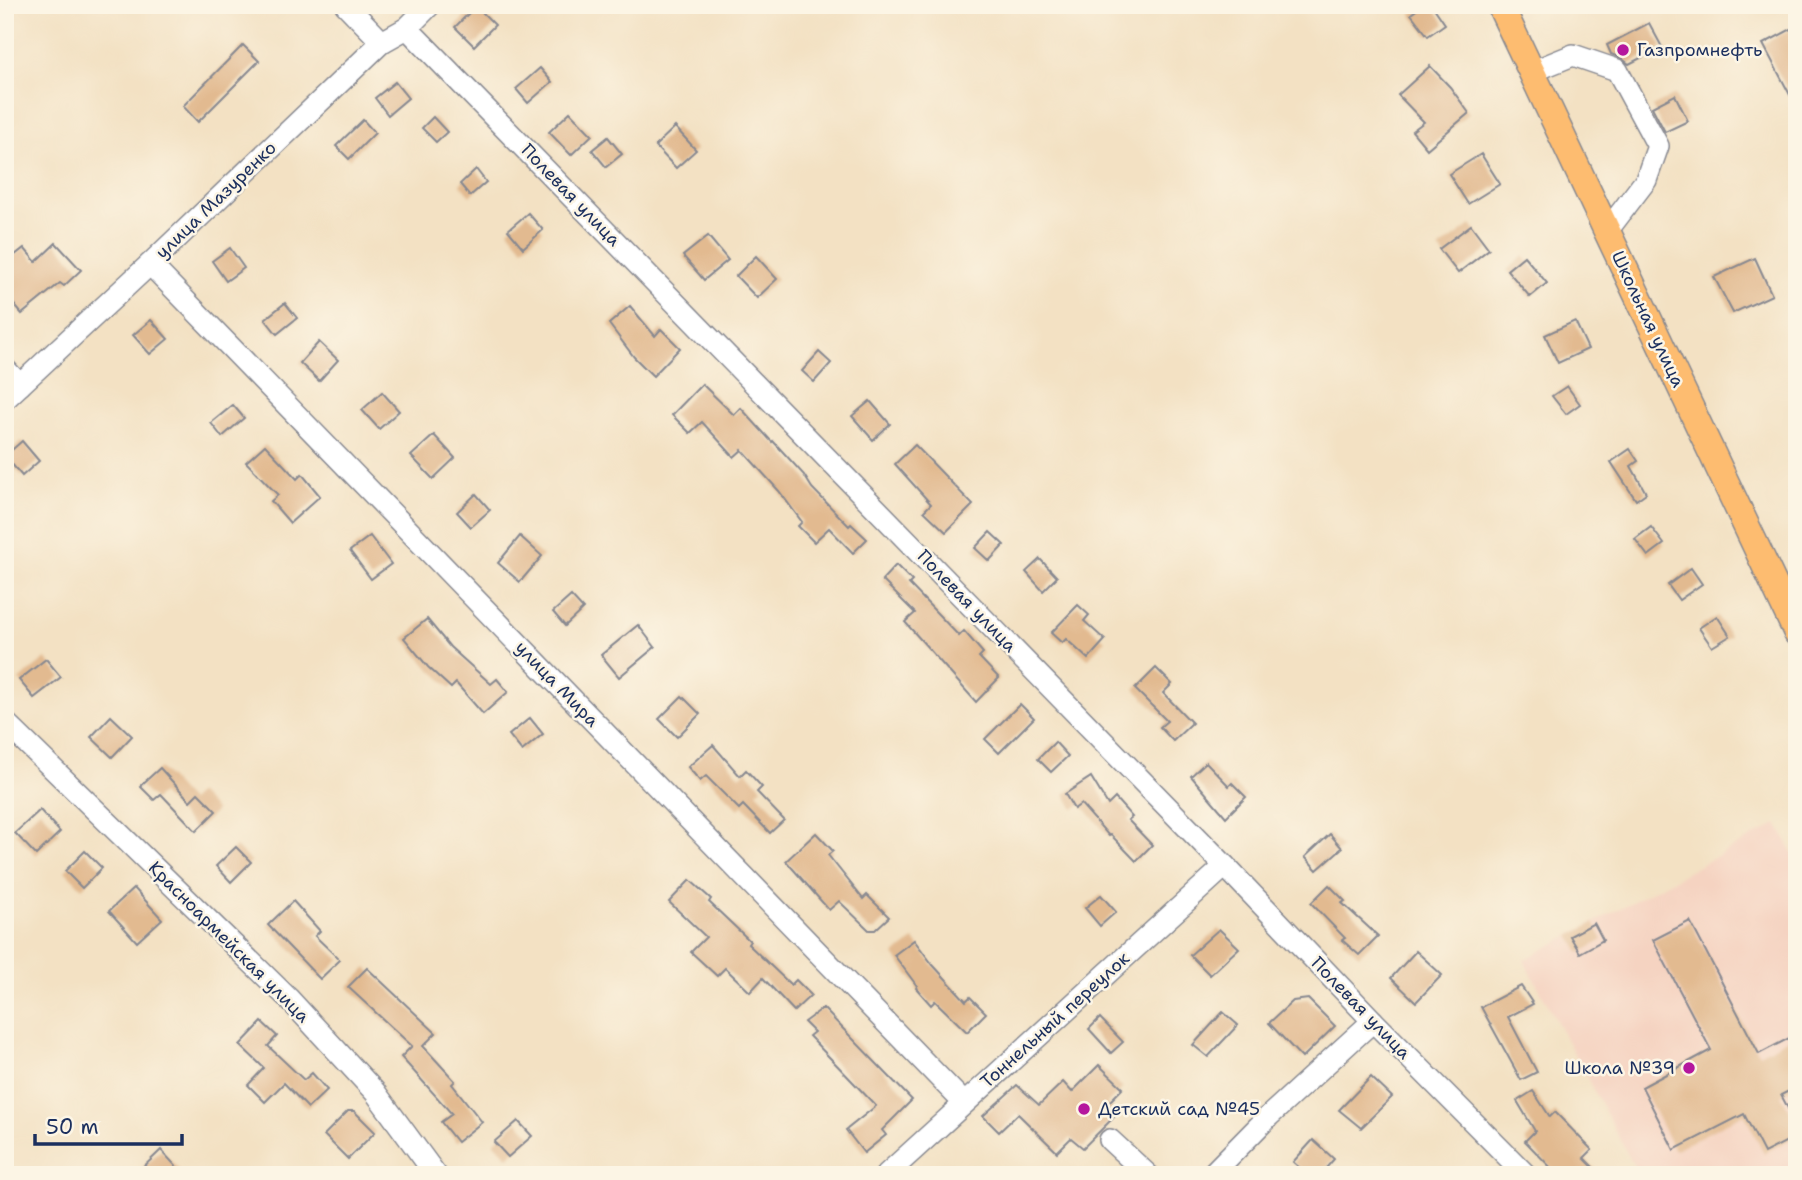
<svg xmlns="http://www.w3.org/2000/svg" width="1802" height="1180" viewBox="0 0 1802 1180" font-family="'Shantell Sans',sans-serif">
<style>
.built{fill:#f5d3c1}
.building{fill:#e2ba90}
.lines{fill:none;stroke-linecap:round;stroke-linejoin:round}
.minor-casing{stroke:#878890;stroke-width:24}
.major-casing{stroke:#878890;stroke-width:29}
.minor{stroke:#fff;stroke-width:21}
.major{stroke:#fdbc6f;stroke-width:26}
.poi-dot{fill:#b5179e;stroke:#fcf5e5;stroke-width:2.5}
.labels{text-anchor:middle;stroke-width:5;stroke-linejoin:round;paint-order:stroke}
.poi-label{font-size:18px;fill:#1b2f5e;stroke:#fcf5e5;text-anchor:start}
.street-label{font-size:18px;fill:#1b2f5e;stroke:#fcf5e5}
</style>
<rect width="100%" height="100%" fill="#fcf5e5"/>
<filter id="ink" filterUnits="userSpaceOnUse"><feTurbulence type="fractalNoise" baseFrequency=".0143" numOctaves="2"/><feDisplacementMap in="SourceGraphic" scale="14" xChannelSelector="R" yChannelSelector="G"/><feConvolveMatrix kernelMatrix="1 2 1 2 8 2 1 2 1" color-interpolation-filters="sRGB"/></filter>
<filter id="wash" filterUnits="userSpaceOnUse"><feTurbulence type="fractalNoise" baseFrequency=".00686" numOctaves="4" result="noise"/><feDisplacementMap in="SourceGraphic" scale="28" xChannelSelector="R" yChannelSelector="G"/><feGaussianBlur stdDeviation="1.57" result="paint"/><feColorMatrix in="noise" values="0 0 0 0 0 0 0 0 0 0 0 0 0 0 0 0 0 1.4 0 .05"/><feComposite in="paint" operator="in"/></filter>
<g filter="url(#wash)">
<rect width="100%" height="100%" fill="#f3e1c3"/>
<!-- built -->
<polygon class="built" points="1777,824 1797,860 1797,1175 1639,1175 1524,960"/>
<g id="blocks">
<!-- building -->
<g class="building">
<polygon points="1423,5 1432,5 1445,24 1428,36 1411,14"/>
<polygon points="476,6 495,25 474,46 455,27"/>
<polygon points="1649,23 1662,47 1629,64 1621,58 1611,54 1607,45"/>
<polygon points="1797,26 1797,108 1763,44"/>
<polygon points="243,45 259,61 198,122 183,106"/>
<polygon points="1430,66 1450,87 1469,113 1427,149 1412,131 1424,122 1398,95"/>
<polygon points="540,68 552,82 528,103 516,89"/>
<polygon points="395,82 408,98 388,115 375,98"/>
<polygon points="1675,95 1688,121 1665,132 1652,107"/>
<polygon points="570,112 592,135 571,155 549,132"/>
<polygon points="433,117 447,132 436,142 422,128"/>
<polygon points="363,120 375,133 349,159 336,146"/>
<polygon points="675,127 696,150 676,168 655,146"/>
<polygon points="608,137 622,154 606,167 592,150"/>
<polygon points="1481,154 1500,184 1468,204 1449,174"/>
<polygon points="476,169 486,182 470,196 460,184"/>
<polygon points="528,213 543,230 523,248 508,230"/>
<polygon points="1471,225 1489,249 1458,273 1439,249"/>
<polygon points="708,236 728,260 704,280 683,256"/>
<polygon points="56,243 81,270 64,286 60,283 22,314 5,294 5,263 24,248 36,262"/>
<polygon points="230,248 244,268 226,281 212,261"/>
<polygon points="756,256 777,279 757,298 736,276"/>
<polygon points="1524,256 1547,283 1530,297 1507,270"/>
<polygon points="1755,258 1772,295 1733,313 1714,277"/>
<polygon points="285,303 297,318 277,334 265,319"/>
<polygon points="630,306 655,336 661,329 680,348 653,376 634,357 609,324"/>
<polygon points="151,320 168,339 150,354 133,335"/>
<polygon points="1575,321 1588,349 1558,363 1545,335"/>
<polygon points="319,342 338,360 319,381 300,363"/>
<polygon points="819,352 831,363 814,382 802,371"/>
<polygon points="702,384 734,415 741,408 772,442 773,441 804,475 812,488 849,526 851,524 867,539 853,553 829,528 814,542 798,526 802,522 779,491 742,450 734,457 702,422 690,433 672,415"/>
<polygon points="1567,386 1580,404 1566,414 1552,396"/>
<polygon points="382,392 399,411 379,429 362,410"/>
<polygon points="870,401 890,424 873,440 852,416"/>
<polygon points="233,405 244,418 222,437 211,423"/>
<polygon points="434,435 455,458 433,479 411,456"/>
<polygon points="22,441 39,461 22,476 5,456"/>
<polygon points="265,445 297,479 302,474 320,496 290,523 271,501 278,495 246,462"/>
<polygon points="915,445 973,505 946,532 924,511 931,504 895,464"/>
<polygon points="1630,449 1638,461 1631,466 1646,493 1636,500 1611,462"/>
<polygon points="476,494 490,510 471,527 457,512"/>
<polygon points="1651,527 1664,544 1648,556 1635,539"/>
<polygon points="990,532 1004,545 989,561 975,548"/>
<polygon points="370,536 391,564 371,579 350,551"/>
<polygon points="520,536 542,556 520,582 498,563"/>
<polygon points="1040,559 1057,577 1043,591 1026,572"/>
<polygon points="896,565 912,581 909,584 959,636 964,631 983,653 979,657 999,678 976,702 905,622 915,613 882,580"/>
<polygon points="1691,568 1702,584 1679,600 1668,585"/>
<polygon points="571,596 583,609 565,626 553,612"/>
<polygon points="1078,605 1089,615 1084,621 1105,640 1088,659 1066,639 1062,643 1051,633"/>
<polygon points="1717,616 1730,636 1712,647 1699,628"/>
<polygon points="427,619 450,647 491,684 497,679 508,692 483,714 456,683 451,688 428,667 404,638"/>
<polygon points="638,625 655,647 619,677 601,655"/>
<polygon points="46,659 61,677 34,698 19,680"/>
<polygon points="1156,668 1172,684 1163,693 1192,723 1173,741 1160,727 1167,721 1135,689"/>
<polygon points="682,696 700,714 677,737 659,719"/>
<polygon points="1020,704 1034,718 999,753 985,739"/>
<polygon points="111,716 132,736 112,757 91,737"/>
<polygon points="530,718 543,734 522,751 509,735"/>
<polygon points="1055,742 1068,756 1051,772 1038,759"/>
<polygon points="713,745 740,776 746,770 762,787 757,792 784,820 770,833 743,805 739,809 706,776 700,781 688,767"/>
<polygon points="1206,762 1229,786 1232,783 1246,797 1226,817 1191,776"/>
<polygon points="160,768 190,801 198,793 216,811 196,831 161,794 154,800 140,786"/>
<polygon points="1091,777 1108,805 1115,798 1132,817 1128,820 1152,845 1136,861 1111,835 1109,836 1081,804 1074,809 1065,794"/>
<polygon points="40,810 60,832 36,855 15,833"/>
<polygon points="816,833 833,851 828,855 863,899 867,895 889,917 875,930 869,930 839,901 829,910 786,861"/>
<polygon points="1330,834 1342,848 1317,870 1305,857"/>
<polygon points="236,847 251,862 231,882 216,866"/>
<polygon points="85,851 102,868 82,888 65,871"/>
<polygon points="690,880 711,899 709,902 750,941 748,944 791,985 796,980 811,995 794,1011 763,978 750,992 725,968 717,976 691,952 706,937 669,902"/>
<polygon points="1329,885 1345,901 1342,903 1378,936 1359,955 1342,940 1345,938 1311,903"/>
<polygon points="134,888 162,919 137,942 109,911"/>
<polygon points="1101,895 1116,912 1100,926 1085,908"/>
<polygon points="293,901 320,931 315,936 340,960 320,979 268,925"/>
<polygon points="1690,921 1759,1054 1797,1034 1797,1087 1781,1095 1797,1125 1797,1136 1764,1153 1744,1114 1674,1150 1642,1087 1711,1050 1653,940"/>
<polygon points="1594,923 1603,940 1580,953 1570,936"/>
<polygon points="1219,929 1239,948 1210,975 1190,955"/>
<polygon points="914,940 933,965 966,1001 970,997 986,1013 967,1032 935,1001 931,1005 916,988 917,986 894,955"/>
<polygon points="1416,951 1442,975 1416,1002 1391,978"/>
<polygon points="367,968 436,1033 423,1046 455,1081 452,1084 482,1122 457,1142 441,1122 452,1114 401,1057 412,1046 348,987"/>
<polygon points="1521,986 1533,1004 1508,1017 1537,1072 1521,1080 1481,1007"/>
<polygon points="1308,999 1335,1026 1302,1058 1269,1023 1293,1001"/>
<polygon points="823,1008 912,1100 882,1130 886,1135 864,1153 846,1130 876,1106 809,1036 814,1032 804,1022"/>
<polygon points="1223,1012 1238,1025 1208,1057 1193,1045"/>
<polygon points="1100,1018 1123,1042 1111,1053 1089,1029"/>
<polygon points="262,1022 277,1036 268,1046 304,1080 312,1073 327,1090 308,1108 284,1083 265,1102 248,1085 264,1068 240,1045"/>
<polygon points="1099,1065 1123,1088 1107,1104 1118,1113 1083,1148 1071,1138 1057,1152 1018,1114 999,1132 983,1116 1017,1085 1039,1105 1063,1082 1072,1092"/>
<polygon points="1371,1077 1392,1097 1361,1128 1339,1110"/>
<polygon points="1533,1091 1550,1117 1555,1112 1592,1150 1584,1158 1601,1175 1558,1175 1525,1141 1535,1131 1517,1101"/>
<polygon points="348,1111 354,1111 375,1132 348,1159 324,1135"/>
<polygon points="518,1121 532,1136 508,1157 494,1142"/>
<polygon points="1313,1140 1334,1159 1320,1175 1308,1175 1293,1162"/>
<polygon points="161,1150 184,1175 135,1175"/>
</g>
</g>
</g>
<g filter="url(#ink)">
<use href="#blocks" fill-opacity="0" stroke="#878890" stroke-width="2"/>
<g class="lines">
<defs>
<g id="minor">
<polyline points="346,5 382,42"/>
<polyline points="407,28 1225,866 1373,1021 1526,1175"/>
<polyline points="1531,72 1573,55 1617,70 1658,146 1646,180 1607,231"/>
<polyline points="150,264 964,1103"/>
<polyline points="5,369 20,385"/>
<polyline points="5,399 150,264 382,42 407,28 430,5"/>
<polyline points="5,722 288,998 375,1092 436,1175"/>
<polyline points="1110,1140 1148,1175"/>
<polyline points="886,1175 1225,866"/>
<polyline points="1211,1175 1269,1116 1373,1021"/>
</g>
<polyline id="major" points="1500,5 1797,633"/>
</defs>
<!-- minor casing -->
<use href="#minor" class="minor-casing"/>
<!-- major casing -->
<use href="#major" class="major-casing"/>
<!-- minor -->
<use href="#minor" class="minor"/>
<!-- major -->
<use href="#major" class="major"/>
</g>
</g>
<!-- markers -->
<g class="poi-dot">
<circle cx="1623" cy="50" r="7"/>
<circle cx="1689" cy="1068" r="7"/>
<circle cx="1084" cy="1109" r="7"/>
</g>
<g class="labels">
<!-- poi labels -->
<g class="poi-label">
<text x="1637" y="56">Газпромнефть</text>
<text x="1675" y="1074" text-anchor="end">Школа №39</text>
<text x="1098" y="1115">Детский сад №45</text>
</g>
<!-- street labels -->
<g class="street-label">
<text transform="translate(571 195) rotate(46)" y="6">Полевая улица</text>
<text transform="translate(216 200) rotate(-44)" y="6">улица Мазуренко</text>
<text transform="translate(1648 319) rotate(65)" y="6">Школьная улица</text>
<text transform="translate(967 601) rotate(46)" y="6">Полевая улица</text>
<text transform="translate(557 684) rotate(46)" y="6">улица Мира</text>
<text transform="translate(229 942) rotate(45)" y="6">Красноармейская улица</text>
<text transform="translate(1361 1008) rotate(46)" y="6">Полевая улица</text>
<text transform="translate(1055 1020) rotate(-42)" y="6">Тоннельный переулок</text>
</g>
</g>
<!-- margin -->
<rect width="1802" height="1180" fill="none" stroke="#fcf5e5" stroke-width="28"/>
<!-- scale -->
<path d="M35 1134v10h147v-10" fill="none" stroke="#1b2f5e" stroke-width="3.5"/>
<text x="46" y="1134" font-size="21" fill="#1b2f5e" stroke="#fcf5e5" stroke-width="5" paint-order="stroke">50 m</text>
</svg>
